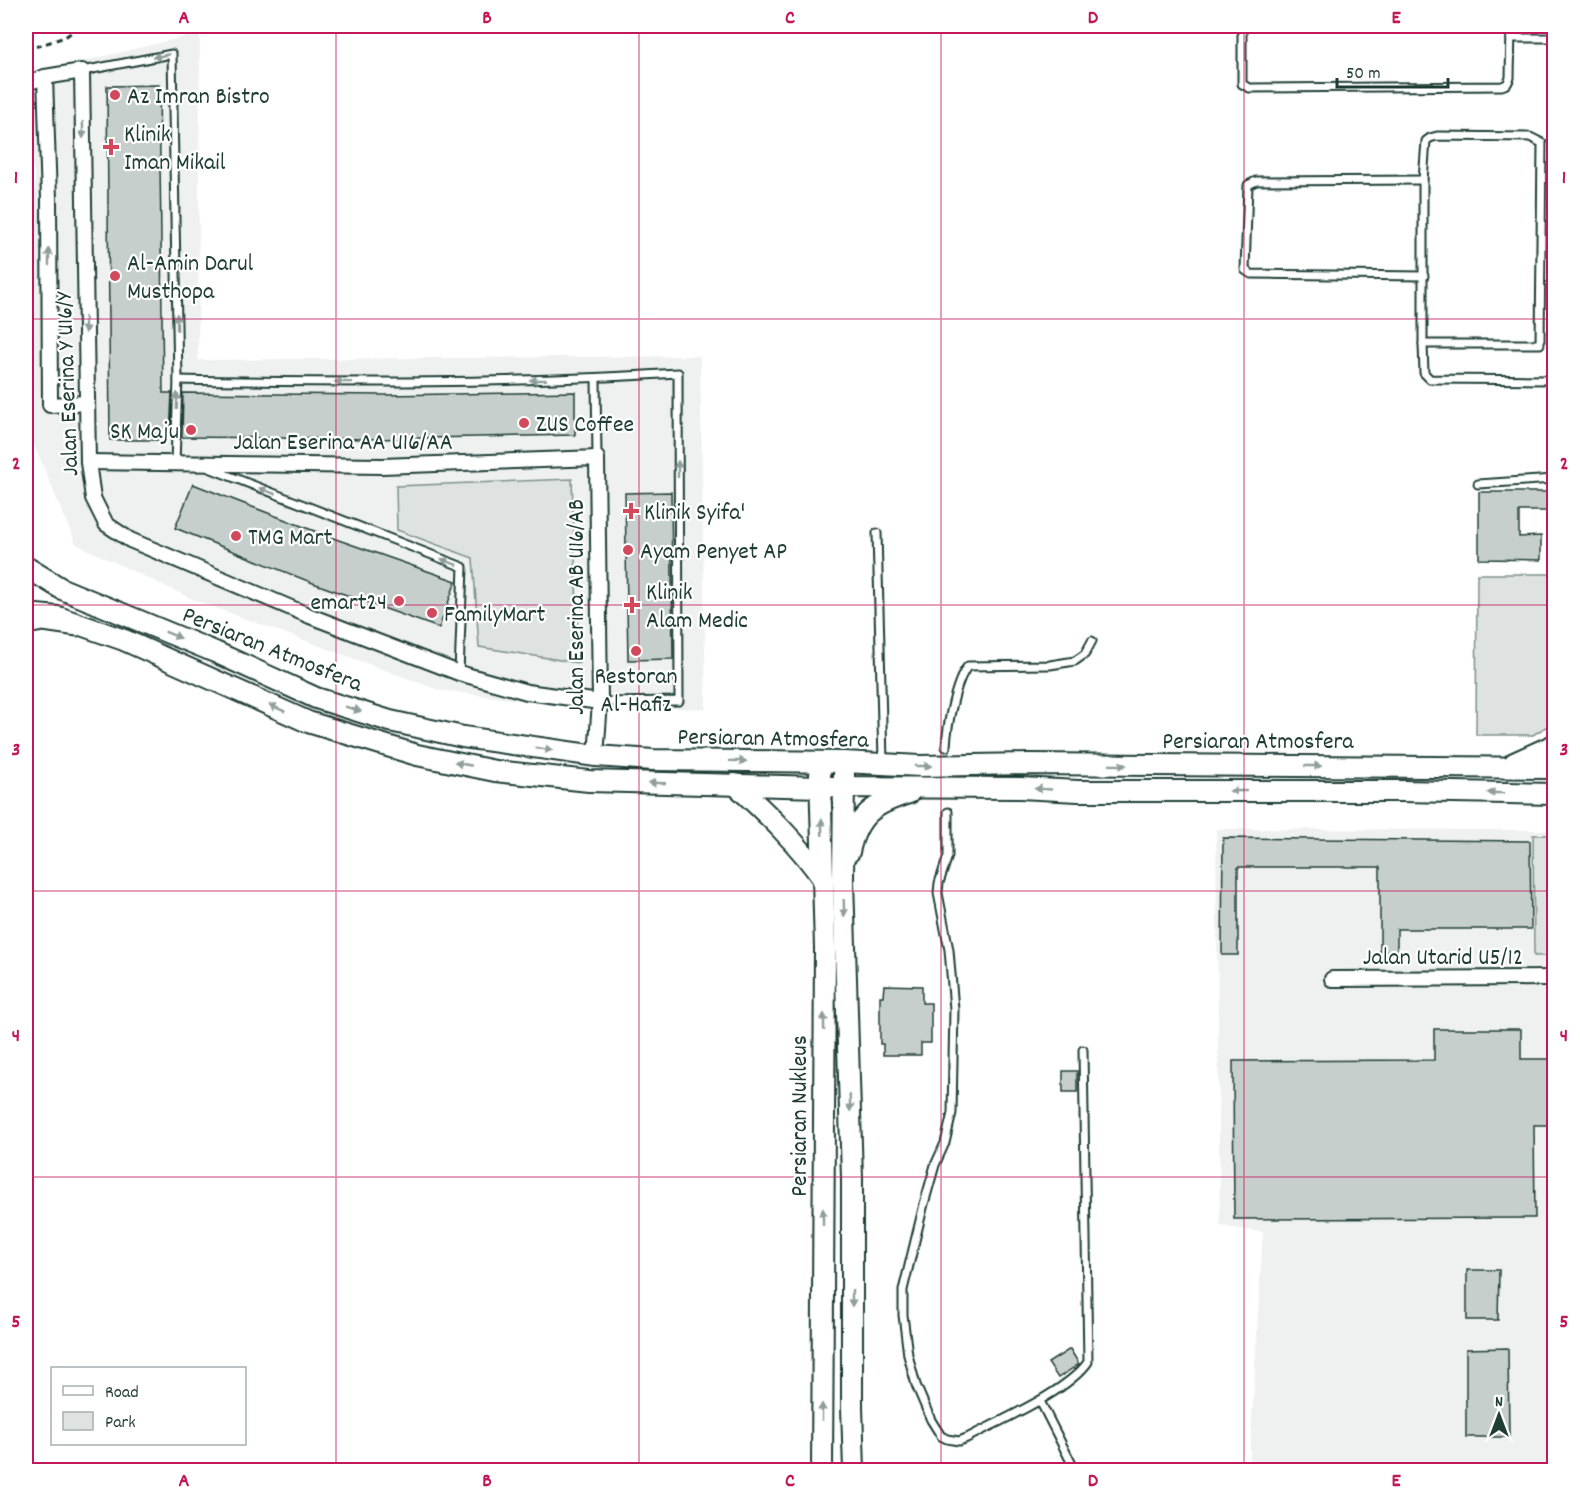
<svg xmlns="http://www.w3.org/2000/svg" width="1580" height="1496" viewBox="0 0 1580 1496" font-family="Dekko,sans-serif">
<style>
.built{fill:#eef1f0}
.green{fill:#dee3e2;stroke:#7e908b;stroke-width:1.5}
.building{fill:#c7cfcc;stroke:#1f3d34;stroke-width:1.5}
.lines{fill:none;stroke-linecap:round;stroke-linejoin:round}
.lane-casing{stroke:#1f3d34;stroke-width:11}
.street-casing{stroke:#1f3d34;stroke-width:18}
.secondary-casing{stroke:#1f3d34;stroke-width:24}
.path{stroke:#1f3d34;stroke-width:3;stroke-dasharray:6 4.5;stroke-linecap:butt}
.lane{stroke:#fff;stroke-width:7}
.street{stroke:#fff;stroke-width:14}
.secondary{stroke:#fff;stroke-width:20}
.oneway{fill:#8f9e9a}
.grid{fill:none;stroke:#c2185b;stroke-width:1.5;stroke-opacity:0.55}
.poi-dot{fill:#d1495b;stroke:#fff;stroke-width:2}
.labels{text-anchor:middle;stroke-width:4.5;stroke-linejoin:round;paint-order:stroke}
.poi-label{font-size:24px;fill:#1f3d34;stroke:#fff;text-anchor:start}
.street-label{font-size:24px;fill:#1f3d34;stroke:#fff}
.neatline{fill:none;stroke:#c2185b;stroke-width:2}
.grid-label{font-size:20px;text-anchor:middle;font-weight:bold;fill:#c2185b}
</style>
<rect width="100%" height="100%" fill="#fff"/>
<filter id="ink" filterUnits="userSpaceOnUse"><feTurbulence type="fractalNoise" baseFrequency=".0167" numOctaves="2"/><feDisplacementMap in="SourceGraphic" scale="12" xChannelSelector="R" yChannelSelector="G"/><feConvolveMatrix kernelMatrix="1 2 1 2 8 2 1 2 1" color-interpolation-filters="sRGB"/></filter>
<g filter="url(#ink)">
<!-- built -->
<g class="built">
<polygon points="200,33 198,360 700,356 706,709 565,706 439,690 192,599 76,544 29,433 29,318 35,179 26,135 26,75"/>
<polygon points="1216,829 1554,830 1554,1470 1249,1470 1263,1232 1220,1226"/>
</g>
<!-- green -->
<g class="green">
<polygon points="572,479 579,663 479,647 473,558 397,530 396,486"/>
<polygon points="1477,574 1554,574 1554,722 1533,735 1476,735"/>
<polygon points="1533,835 1554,835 1554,956 1534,956"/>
</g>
<!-- building -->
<g class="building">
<polygon points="159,85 163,393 172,393 170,437 163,437 163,440 110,440 107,86"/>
<polygon points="575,392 575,435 371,439 182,437 183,393 385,395"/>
<polygon points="193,484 330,537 456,581 439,628 313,583 175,528"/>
<polygon points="671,492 673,659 628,660 625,493"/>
<polygon points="1479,492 1552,492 1552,511 1519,511 1519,537 1541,536 1541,560 1479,559"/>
<polygon points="1223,838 1530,841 1531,929 1397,929 1397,952 1380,952 1380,867 1238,867 1238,955 1222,955"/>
<polygon points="884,985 922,986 922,1003 931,1003 931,1043 921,1043 921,1055 883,1055 883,1044 880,1044 880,996 883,996"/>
<polygon points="1434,1029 1521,1029 1521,1059 1554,1059 1554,1125 1534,1125 1535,1218 1234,1219 1233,1061 1434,1060"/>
<rect x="1063" y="1071" width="14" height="21"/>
<polygon points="1467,1270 1499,1270 1498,1320 1467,1320"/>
<polygon points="1508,1348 1509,1437 1466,1437 1466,1349"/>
<polygon points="1070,1349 1079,1364 1058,1378 1048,1363"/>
</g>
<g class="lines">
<defs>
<g id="lane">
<polyline points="1242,26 1242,84 1249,88 1502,86 1507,84 1510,78 1511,26"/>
<polyline points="1511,38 1554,38"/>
<polyline points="82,71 172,54 178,380 175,463"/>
<polygon points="1437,136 1530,137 1542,143 1540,344 1423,344 1423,180 1426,141 1430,138"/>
<polyline points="1423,180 1256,181 1248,185 1245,270 1251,274 1424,276"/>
<polyline points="1423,344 1424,373 1430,379 1554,380"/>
<polyline points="596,379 597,458"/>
<path d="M178 380C345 383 512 384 678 373L679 701 600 702"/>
<polyline points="209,468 463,567 459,673"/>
<polyline points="1478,484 1554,479"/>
<polyline points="877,533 883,761"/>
<polyline points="26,630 43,627 77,632"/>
<path d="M946 747C947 727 955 681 968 666L1050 665 1075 661 1085 654 1092 641"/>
<path d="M948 812V856L939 883 938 893 949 950 954 1009 952 1113 945 1143 935 1165 924 1204 903 1290V1315L908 1355 916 1385 931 1420 941 1436 947 1439 959 1441 967 1438C1001 1420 1067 1392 1088 1362L1083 1050"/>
<polyline points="1040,1401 1075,1470"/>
</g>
<g id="street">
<polyline points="45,77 49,199 50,405 86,403"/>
<polyline points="26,83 45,77 82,71 88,462 93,498 106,524 130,540 310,616 459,673 527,692 600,702"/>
<polyline points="88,462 382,466 597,458 600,702 596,756"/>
<polyline points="1332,979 1554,978"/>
</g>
<g id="secondary">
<polyline points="26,567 62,589 215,652 316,698 390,721 463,737 596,756 653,760 844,762 920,766 1030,764 1554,768"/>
<polyline points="26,614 58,617 124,640 308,722 417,755 495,771 589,781 820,787 1020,788 1078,791 1401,791 1554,794"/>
<polyline points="1514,763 1554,745"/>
<polyline points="820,774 825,948 822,1470"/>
<polyline points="844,774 843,880 852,1178 852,1407 854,1470"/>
<path d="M735 784C767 814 798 843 823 879"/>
<path d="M849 852C857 815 873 804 909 793"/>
</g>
</defs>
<!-- lane casing -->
<use href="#lane" class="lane-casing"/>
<!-- street casing -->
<use href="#street" class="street-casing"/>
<!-- secondary casing -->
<use href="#secondary" class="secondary-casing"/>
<!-- path -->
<polyline class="path" points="26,50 65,37 81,26"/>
<!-- lane -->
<use href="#lane" class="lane"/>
<!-- street -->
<use href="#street" class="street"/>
<!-- secondary -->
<use href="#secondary" class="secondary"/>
</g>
<!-- one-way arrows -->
<defs><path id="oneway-solid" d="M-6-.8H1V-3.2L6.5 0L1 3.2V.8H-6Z" transform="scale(1.5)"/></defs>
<g class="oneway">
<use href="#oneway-solid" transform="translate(161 56) rotate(169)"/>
<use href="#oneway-solid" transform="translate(83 130) rotate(89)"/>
<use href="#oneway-solid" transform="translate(49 257) rotate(-90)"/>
<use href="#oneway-solid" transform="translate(177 322) rotate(-91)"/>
<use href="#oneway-solid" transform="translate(85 325) rotate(89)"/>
<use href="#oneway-solid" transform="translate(538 380) rotate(179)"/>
<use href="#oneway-solid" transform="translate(343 382) rotate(-179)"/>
<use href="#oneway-solid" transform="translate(177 401) rotate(-88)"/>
<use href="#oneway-solid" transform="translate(678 469) rotate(-90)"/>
<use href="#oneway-solid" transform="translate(267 491) rotate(-159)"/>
<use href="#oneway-solid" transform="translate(449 562) rotate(-159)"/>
<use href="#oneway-solid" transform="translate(173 635) rotate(22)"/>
<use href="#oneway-solid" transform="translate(277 708) rotate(-156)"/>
<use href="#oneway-solid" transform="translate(353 709) rotate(17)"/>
<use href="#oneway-solid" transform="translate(544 749) rotate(8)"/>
<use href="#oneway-solid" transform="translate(738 761) rotate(1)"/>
<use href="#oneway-solid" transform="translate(463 764) rotate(-169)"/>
<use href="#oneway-solid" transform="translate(1118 765) rotate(1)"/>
<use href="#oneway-solid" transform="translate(923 766)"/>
<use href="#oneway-solid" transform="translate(1313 766)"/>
<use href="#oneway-solid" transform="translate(657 783) rotate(-179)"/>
<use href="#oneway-solid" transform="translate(1043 789) rotate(-177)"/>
<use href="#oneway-solid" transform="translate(1238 791) rotate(-180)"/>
<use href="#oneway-solid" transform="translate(1496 793) rotate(-179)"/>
<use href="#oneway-solid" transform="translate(822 827) rotate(-92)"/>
<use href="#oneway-solid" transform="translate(844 908) rotate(88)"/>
<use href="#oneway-solid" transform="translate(824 1022) rotate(-90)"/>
<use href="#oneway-solid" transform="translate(850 1103) rotate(88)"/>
<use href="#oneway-solid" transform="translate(823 1217) rotate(-90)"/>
<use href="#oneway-solid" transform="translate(852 1298) rotate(90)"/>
<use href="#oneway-solid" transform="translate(822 1412) rotate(-90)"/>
</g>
</g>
<!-- grid -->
<path class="grid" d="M336 26V1470M639 26V1470M941 26V1470M1244 26V1470M26 319H1554M26 605H1554M26 891H1554M26 1177H1554"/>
<!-- markers -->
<g class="poi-dot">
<circle cx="115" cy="95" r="6"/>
<path d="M108 138h6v6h6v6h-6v6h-6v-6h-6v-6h6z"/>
<circle cx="115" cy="276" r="6"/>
<circle cx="524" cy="423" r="6"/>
<circle cx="191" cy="430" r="6"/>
<path d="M628 502h6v6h6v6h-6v6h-6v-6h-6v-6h6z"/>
<circle cx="236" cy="536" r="6"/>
<circle cx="628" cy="550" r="6"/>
<circle cx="399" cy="601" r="6"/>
<path d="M629 596h6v6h6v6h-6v6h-6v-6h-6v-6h6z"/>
<circle cx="432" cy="613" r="6"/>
<circle cx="636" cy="651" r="6"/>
</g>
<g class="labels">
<!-- poi labels -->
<g class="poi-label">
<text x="127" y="103">Az Imran Bistro</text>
<text x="124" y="141">Klinik<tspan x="124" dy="28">Iman Mikail</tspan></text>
<text x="127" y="270">Al-Amin Darul<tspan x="127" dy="28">Musthopa</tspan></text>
<text x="536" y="431">ZUS Coffee</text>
<text x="179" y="438" text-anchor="end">SK Maju</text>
<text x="644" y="519">Klinik Syifa'</text>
<text x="248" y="544">TMG Mart</text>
<text x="640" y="558">Ayam Penyet AP</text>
<text x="646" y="599">Klinik<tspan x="646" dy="28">Alam Medic</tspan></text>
<text x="387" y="609" text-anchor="end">emart24</text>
<text x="444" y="621">FamilyMart</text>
<text x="636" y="683" text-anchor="middle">Restoran<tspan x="636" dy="28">Al-Hafiz</tspan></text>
</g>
<!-- street labels -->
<g class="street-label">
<text transform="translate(66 384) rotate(-92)" y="8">Jalan Eserina Y U16/Y</text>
<text x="343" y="449">Jalan Eserina AA U16/AA</text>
<text transform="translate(575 607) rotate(-90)" y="8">Jalan Eserina AB U16/AB</text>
<text transform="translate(273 648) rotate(22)" y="8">Persiaran Atmosfera</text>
<text transform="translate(773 737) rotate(1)" y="8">Persiaran Atmosfera</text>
<text x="1258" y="748">Persiaran Atmosfera</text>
<text x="1443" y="964">Jalan Utarid U5/12</text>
<text transform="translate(798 1116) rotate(-90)" y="8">Persiaran Nukleus</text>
</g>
</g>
<!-- margin -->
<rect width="1580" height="1496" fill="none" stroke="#fff" stroke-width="66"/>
<!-- legend -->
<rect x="51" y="1367" width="195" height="78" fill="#ffffff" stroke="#a5b1ae" stroke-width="1.5"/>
<rect x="63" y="1386" width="30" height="9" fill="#ffffff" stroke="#a5b1ae" stroke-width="1.5"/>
<text x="105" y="1397" font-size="18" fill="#1f3d34">Road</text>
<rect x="63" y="1412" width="30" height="18" fill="#dee3e2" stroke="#a5b1ae" stroke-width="1.5"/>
<text x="105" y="1427" font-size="18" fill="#1f3d34">Park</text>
<!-- north arrow -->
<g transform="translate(1499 1415)" stroke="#ffffff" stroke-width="4.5" paint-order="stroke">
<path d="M0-4.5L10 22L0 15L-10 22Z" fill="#1f3d34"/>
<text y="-9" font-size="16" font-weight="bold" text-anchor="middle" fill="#1f3d34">N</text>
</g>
<!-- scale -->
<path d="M1337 78v9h111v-9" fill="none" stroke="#1f3d34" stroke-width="3"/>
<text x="1346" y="78" font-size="18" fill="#1f3d34" stroke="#ffffff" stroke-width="4.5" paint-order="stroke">50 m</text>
<rect x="33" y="33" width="1514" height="1430" class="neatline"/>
<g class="grid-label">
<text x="184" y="23">A</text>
<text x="487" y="23">B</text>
<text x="790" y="23">C</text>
<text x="1093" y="23">D</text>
<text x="1396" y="23">E</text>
<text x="16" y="183">1</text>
<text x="1564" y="183">1</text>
<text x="16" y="469">2</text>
<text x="1564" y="469">2</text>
<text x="16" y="755">3</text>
<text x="1564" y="755">3</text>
<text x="16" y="1041">4</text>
<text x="1564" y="1041">4</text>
<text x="16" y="1327">5</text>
<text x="1564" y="1327">5</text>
<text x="184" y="1486">A</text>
<text x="487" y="1486">B</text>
<text x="790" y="1486">C</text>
<text x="1093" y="1486">D</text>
<text x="1396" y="1486">E</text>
</g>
</svg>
